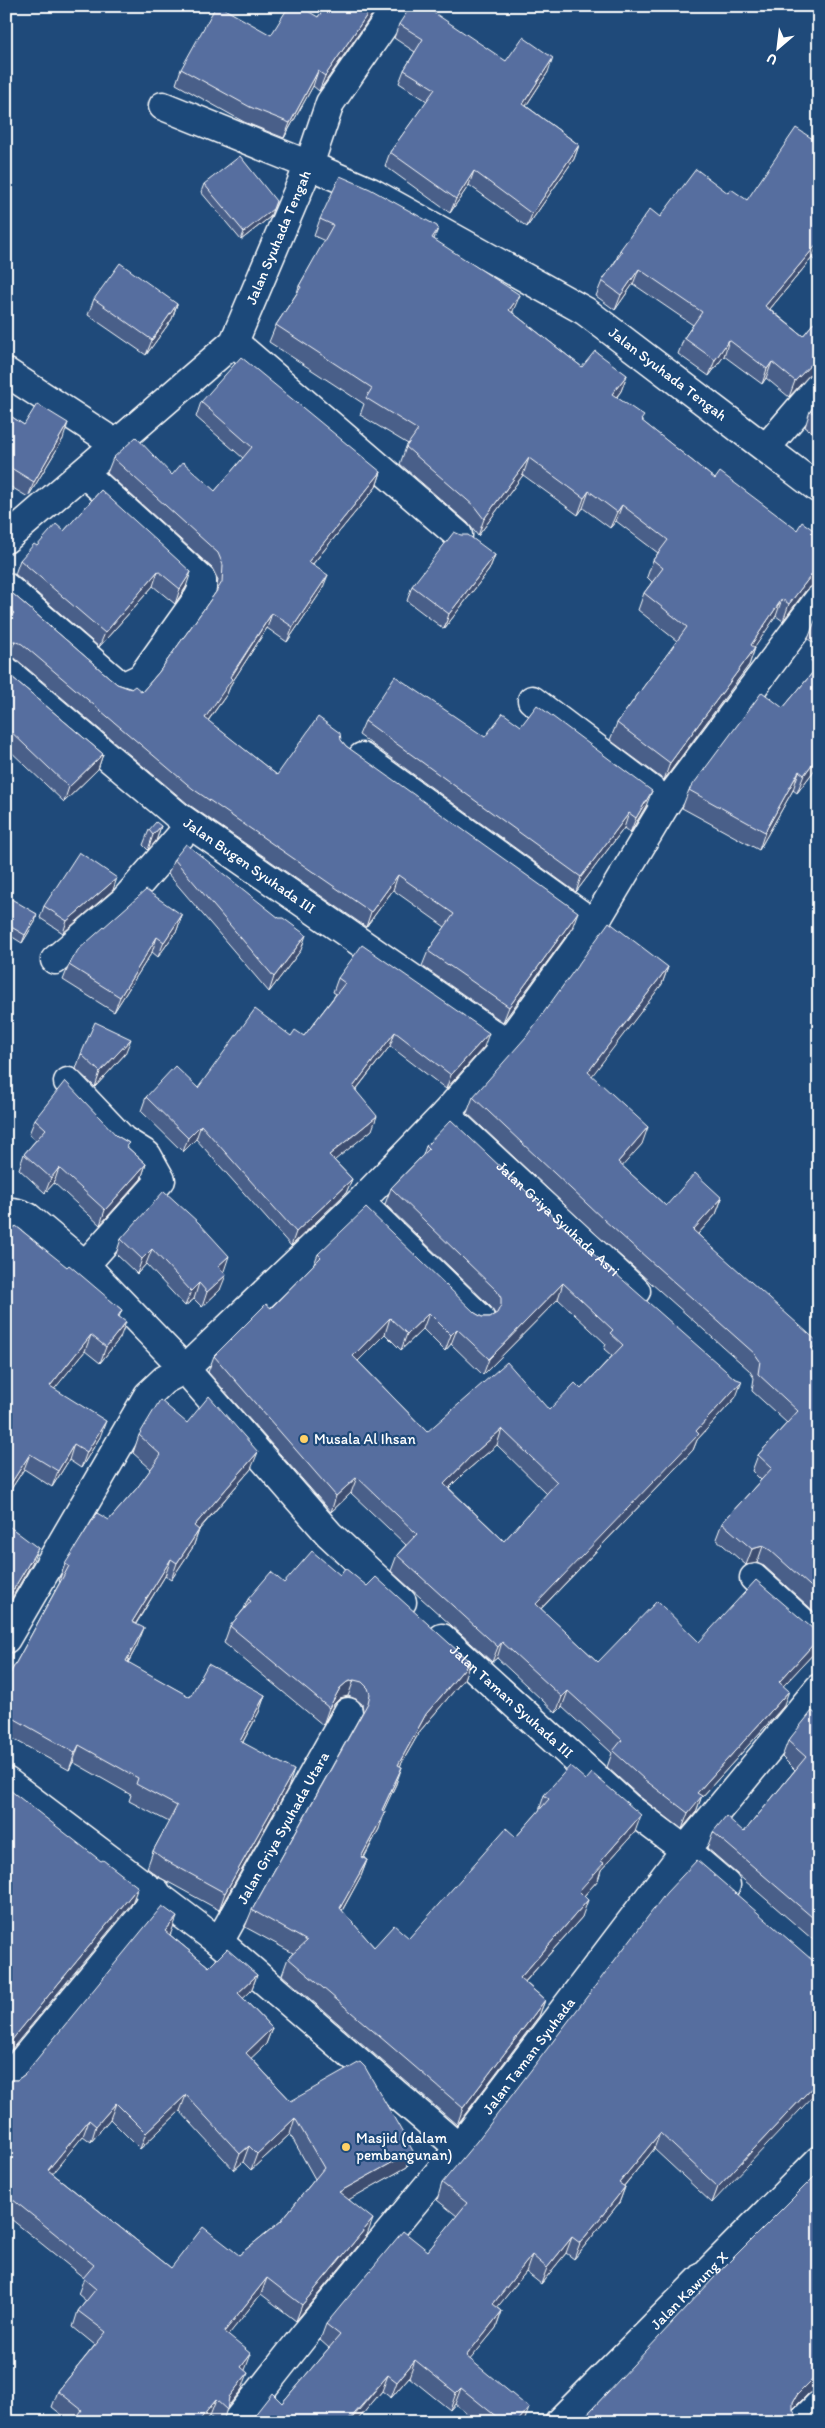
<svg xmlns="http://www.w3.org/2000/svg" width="825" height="2428" viewBox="0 0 825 2428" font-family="Itim,sans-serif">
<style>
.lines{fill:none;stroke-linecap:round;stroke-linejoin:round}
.street-casing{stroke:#fff;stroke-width:31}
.secondary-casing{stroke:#fff;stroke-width:31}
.street{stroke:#1f4a7a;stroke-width:28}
.secondary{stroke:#1f4a7a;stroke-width:28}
.wall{fill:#4a5f89;stroke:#fff;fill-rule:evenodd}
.shaded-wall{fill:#3c4d6f;stroke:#fff}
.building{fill:#566e9f;stroke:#fff;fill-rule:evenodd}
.poi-dot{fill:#ffd166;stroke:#1f4a7a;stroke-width:2}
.labels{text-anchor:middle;stroke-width:4.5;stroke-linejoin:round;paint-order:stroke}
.street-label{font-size:15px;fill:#fff;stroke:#1f4a7a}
.poi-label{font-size:15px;fill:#fff;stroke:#1f4a7a;text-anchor:start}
</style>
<rect width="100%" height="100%" fill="#1f4a7a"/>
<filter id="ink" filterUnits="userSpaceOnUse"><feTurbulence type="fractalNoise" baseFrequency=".02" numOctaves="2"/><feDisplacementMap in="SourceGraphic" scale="10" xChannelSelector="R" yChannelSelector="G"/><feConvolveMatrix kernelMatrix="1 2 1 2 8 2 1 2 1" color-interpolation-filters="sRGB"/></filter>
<g filter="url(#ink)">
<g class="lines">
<defs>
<g id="street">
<polyline points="163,106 309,165 330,103 397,6"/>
<polyline points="234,342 458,535"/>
<polyline points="6,372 116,444"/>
<polyline points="766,448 819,386"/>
<path id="s1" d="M6 539 234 342 309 165 371 192 585 311 819 489"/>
<polyline points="6,587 122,687 141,678 198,598 202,590 202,580 84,473"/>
<path id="s2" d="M6 671 178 816 507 1044"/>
<polyline points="532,700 667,802"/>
<polyline points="362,757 594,924"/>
<polyline points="55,960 124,901 190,825"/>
<polyline points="68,1082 123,1140 147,1155 161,1180 85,1265"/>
<path id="s3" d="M445 1114 636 1291"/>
<polyline points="360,1202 480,1318"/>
<path d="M6 1213C13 1210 21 1214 28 1217L85 1265 185 1369 329 1534 402 1602"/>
<polyline points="754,1578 819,1637"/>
<path id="s4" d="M442 1638 629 1808 685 1850 726 1885"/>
<polyline points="6,1639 148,1395 164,1380 185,1369 360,1202 445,1114 507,1044 594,924 667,802 819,599"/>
<polyline points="6,1781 219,1942 459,2148"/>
<path id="s5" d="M219 1942 348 1712"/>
<polyline points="6,2081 142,1916 156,1892"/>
<path id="s6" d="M559 2422 819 2160"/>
<polyline points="802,2422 819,2405"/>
</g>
<g id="secondary">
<path id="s7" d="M236 2422 303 2337 459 2148 685 1850 819 1688"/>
</g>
</defs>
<!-- street casing -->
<use href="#street" class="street-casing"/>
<!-- secondary casing -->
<use href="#secondary" class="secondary-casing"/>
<!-- street -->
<use href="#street" class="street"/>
<!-- secondary -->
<use href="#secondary" class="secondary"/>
</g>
<!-- wall -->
<g class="wall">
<polygon points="326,6 378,6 319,91 313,86 284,138 244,122 176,84 181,69 318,17"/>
<polygon points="399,24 506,61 548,72 526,106 579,145 574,159 527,227 469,185 450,213 385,166 390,152 427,101 399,83 404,70 415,52 394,38"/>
<polygon points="819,143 819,264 812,258 770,309 803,336 819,316 819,371 813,371 789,397 766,378 762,384 724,356 709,376 678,354 684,338 693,325 633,284 615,310 596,296 602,281 616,260 620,250 660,217 728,193 747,200"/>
<polygon points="204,184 270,217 241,240 201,192"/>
<polygon points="320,219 438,229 434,239 513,311 513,313 582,367 627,375 621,391 617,397 642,421 715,479 797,530 819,534 819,579 815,584 806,590 783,621 776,616 754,648 755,648 749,665 664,780 610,740 617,723 677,641 638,610 644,593 652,582 647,577 653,560 658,553 616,521 610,528 583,508 578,515 523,475 478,536 468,523 400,464 406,447 408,444 360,415 364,404 269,342 276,325 297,293 299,286 325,241 314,236"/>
<polygon points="94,299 177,304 172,319 146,355 88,315"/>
<polygon points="819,401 819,437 805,427 810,411"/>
<polygon points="201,402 381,472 376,487 312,565 322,590 287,642 267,628 231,684 227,694 208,721 277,775 341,740 346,746 572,928 503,1022 422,966 428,951 445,927 393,890 366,927 188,804 16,659 9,656 6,656 6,588 117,684 142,692 159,672 216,592 218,580 212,568 107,473 113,458 172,475 215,491 243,458 196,417"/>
<polygon points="6,413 24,425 63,439 28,497 6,484"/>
<polygon points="101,490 186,587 175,604 153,586 99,647 15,574 20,560 37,546 64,531"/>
<polygon points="495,555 489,570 444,629 407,601 412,586"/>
<polygon points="819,616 819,764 797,793 793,790 759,850 682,808 689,790 783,708 818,666 811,661 817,645 808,639 815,621"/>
<polygon points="6,672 103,754 98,769 64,802 6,747"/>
<polygon points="365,721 485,737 521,726 646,806 630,833 624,828 576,892 359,735"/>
<polygon points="161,826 156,841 148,850 143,845 149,830"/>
<polygon points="174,859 279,918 301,950 269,992 168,874"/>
<polygon points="113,890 63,933 40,918 44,906"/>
<polygon points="6,899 37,914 35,922 22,943 6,933"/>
<polygon points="182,915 177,930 158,957 152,952 114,1012 63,980 69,965"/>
<polygon points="668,967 662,984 591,1076 642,1144 622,1166 666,1206 722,1198 716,1214 698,1234 819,1355 819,1616 764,1566 757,1563 746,1565 716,1539 722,1523 761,1480 752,1471 758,1455 787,1423 752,1391 754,1378 749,1370 597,1235 467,1113 473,1097"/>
<polygon points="338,978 484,1047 446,1089 390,1046 356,1090 372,1130 334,1160 352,1179 346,1193 291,1246 196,1139 183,1152 141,1111 146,1097 198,1088 291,1036 304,1036 336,994 333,992"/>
<polygon points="81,1054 125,1054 95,1087 76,1069"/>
<polygon points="35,1119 117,1136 129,1143 127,1147 146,1164 141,1179 100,1225 54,1183 45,1193 19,1169 24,1154 36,1140 29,1134"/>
<path d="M426 1146 736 1397 697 1440 693 1450 541 1609 598 1662 699 1642 815 1652 783 1686V1707L701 1798 696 1812 682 1829 639 1796 607 1767 612 1753 562 1707 556 1713 497 1658 492 1662 391 1571 397 1555 406 1545 351 1493 331 1512 208 1372 214 1356 271 1308 314 1264 318 1254 475 1313 482 1317H490L495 1314 491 1307 385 1204 391 1188 423 1155ZM558 1299 606 1344 604 1349 612 1356 581 1389 549 1410 427 1432 358 1361 385 1334 401 1350 423 1329 445 1351 451 1344 483 1375ZM497 1445 547 1494 504 1541 449 1488 464 1473Z"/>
<polygon points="6,1237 67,1267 122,1310 119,1317 120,1338 100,1363 85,1351 54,1389 100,1437 81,1468 69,1460 52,1487 24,1469 6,1497"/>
<polygon points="121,1239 223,1272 220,1290 202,1307 194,1299 185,1306 146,1264 137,1274 116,1254"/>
<polygon points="187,1423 251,1469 199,1530 193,1547 171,1580 165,1576 136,1624 137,1646 128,1663 190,1697 265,1695 259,1712 243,1742 288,1788 219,1910 159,1877 147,1868 153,1851 169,1822 129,1801 131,1795 73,1762 69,1770 6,1735 6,1681 60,1582 59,1581 65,1564 109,1520 137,1488 151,1469 133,1453 139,1435"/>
<polygon points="340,1575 367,1586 470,1662 464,1679 420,1731 400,1766 396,1784 383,1811 379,1829 364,1858 367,1860 361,1876 342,1911 374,1947 409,1938 516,1837 539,1811 544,1795 635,1832 601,1870 598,1880 584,1896 582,1917 525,1982 545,2000 539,2016 457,2125 282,1975 288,1958 293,1953 245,1927 252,1910 363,1711 362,1704 356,1699 348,1696 340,1698 334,1704 323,1725 224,1643 230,1626 244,1609 248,1599 284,1583"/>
<polygon points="819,1713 819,1945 707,1848 713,1832 744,1832 795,1770 782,1757 788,1741"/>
<path d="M171 1933 170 1935 209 1967 257 1975 251 1991 243 1998 272 2028 266 2044 251 2058 291 2101 413 2151 407 2167 349 2199 367 2235 296 2321 261 2294 228 2335 245 2371 242 2389 227 2408 223 2422H216L210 2416 205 2422H71L52 2407 58 2391 95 2345 73 2327 78 2311 86 2301 78 2294 84 2278 6 2215V2079L10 2080H17L24 2075ZM180 2111 234 2170 243 2162 251 2170 290 2134 315 2179 281 2221 239 2255 171 2268 52 2173 83 2136 91 2142 110 2119 140 2149Z"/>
<polygon points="810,1957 712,2203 654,2149 624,2186 625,2187 619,2203 574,2259 566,2253 541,2284 526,2272 497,2307 502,2311 496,2328 470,2359 524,2422 477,2422 455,2404 450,2410 409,2377 391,2398 382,2391 356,2422 240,2422 247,2420 282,2403 329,2348 320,2340 326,2324 428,2251 457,2216 437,2200 442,2183"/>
</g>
<!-- shaded-wall -->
<g class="shaded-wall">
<polygon points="373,6 378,6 319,91 325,76"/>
<polygon points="553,58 548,72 518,118 523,104"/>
<polygon points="318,71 313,86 284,138 290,123"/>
<polygon points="579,145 574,159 527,227 532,214"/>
<polygon points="474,171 469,185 450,213 456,199"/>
<polygon points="276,201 270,217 241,240 244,232"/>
<polygon points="818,243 812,258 760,321 765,306"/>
<polygon points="639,269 633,284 615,310 621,295"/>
<polygon points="520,295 513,311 503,327 509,310"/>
<polygon points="177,304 172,319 146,355 152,340"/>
<polygon points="729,340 724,356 709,376 715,360"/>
<polygon points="819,356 819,371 813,371 789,397 795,381"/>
<polygon points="772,362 766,378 762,384 767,369"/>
<polygon points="627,375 621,391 606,410 612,394"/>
<polygon points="68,423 63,439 28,497 34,482"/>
<polygon points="529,458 523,475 478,536 484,519"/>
<polygon points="381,472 376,487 302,577 308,562"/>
<polygon points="589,491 583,508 578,515 584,498"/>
<polygon points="622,505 616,521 610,528 617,512"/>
<polygon points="495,555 489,570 444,629 449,614"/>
<polygon points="819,569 819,579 815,584 806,590 783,621 789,604 813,573"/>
<polygon points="158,571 153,586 99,647 105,633"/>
<polygon points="191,572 186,587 175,604 180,589"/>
<polygon points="328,575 322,590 287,642 293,627"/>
<polygon points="782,599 776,616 745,662 751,645"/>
<polygon points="272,613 267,628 231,684 227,694 199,733 205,718"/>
<polygon points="6,641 15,641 9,656 6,656"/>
<polygon points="755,648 749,665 664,780 670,763"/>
<polygon points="103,754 98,769 64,802 69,787"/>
<polygon points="819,755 819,764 797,793 804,775"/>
<polygon points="799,771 793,790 759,850 765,832"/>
<polygon points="652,791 646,806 630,833 636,818"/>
<polygon points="629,813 624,828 576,892 581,877"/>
<polygon points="161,826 156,841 148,850 153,835"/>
<polygon points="398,875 393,890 366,927 371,912"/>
<polygon points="117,878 113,890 63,933 67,921"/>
<polygon points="578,912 572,928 503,1022 509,1007"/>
<polygon points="37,914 35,922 22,943 25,935"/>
<polygon points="182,915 177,930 158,957 164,942"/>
<polygon points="306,935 301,950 269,992 274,977"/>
<polygon points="157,937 152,952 114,1012 120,997"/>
<polygon points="668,967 662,984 582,1089 588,1072"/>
<polygon points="395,1032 390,1046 347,1101 353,1087"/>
<polygon points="489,1033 484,1047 446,1089 451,1075"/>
<polygon points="131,1039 125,1054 95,1087 100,1072"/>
<polygon points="377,1116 372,1130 324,1169 329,1155"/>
<polygon points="201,1125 196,1139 183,1152 188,1138"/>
<polygon points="648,1127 642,1144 612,1178 618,1162"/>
<polygon points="146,1164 141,1179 100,1225 105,1210"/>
<polygon points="59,1168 54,1183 45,1193 51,1178"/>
<polygon points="352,1179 346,1193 291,1246 296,1232"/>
<polygon points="722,1198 716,1214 687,1246 693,1230"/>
<polygon points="152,1249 146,1264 137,1274 142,1259"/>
<polygon points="229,1256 224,1271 213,1282 218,1266"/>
<polygon points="226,1275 220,1290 202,1307 207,1292"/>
<polygon points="199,1283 194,1299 185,1306 191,1291"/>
<polygon points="563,1283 558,1299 483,1375 489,1359"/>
<polygon points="429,1313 423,1329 401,1350 407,1334"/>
<polygon points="390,1318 385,1334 347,1372 353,1356"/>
<polygon points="126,1322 120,1338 100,1363 106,1347"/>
<polygon points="457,1329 451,1344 445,1351 451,1335"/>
<polygon points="91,1335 85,1351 44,1402 50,1386"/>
<polygon points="818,1342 812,1359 812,1349"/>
<polygon points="742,1381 736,1397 697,1440 693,1450 530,1620 536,1604"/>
<polygon points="106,1421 100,1437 81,1468 87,1452"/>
<polygon points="502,1429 497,1445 464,1473 438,1499 444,1484 470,1457"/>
<polygon points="74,1444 69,1460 52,1487 58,1471"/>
<polygon points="258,1452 251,1469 187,1543 194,1526"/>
<polygon points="30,1454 24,1469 6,1497 6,1491"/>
<polygon points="357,1477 351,1493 331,1512 336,1496"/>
<polygon points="199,1530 193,1547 171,1580 177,1563"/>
<polygon points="763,1546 757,1563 746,1565 752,1549"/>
<polygon points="38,1548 32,1563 6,1608 6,1602"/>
<polygon points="171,1559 165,1576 126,1639 132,1622"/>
<polygon points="144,1628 137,1646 119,1678 126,1661"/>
<polygon points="819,1638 819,1640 815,1652 773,1697 779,1682"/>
<polygon points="502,1642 497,1658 492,1662 498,1647"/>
<polygon points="470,1662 464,1679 420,1731 391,1782 398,1765 426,1714"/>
<polygon points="354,1680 348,1696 340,1698 334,1704 323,1725 329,1708 340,1688 347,1682"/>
<polygon points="568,1691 562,1707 556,1713 562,1697"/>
<polygon points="789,1691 783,1707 701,1798 696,1812 682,1829 688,1813 697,1793"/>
<polygon points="265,1695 259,1712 234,1758 240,1741"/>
<polygon points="79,1745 73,1762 69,1770 75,1753"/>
<polygon points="402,1767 396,1784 376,1827 382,1810"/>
<polygon points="294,1770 288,1788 219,1910 225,1893"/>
<polygon points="385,1812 379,1829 355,1873 361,1857"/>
<polygon points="641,1815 635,1832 601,1870 598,1880 573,1908 579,1891 601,1861"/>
<polygon points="367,1860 361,1876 334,1925 340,1908"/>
<polygon points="138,1887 132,1903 6,2056 6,2047"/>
<polygon points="588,1900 582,1917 514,1994 520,1978"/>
<polygon points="177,1917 171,1933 159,1947 165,1931"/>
<polygon points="257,1975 251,1991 232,2009 238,1993"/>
<polygon points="545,2000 539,2016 457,2125 463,2108"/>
<polygon points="272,2028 266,2044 240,2069 246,2053"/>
<polygon points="819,2080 819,2090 712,2203 718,2187"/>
<polygon points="186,2095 180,2111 140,2149 146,2133"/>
<polygon points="116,2103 110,2119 91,2142 96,2126"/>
<polygon points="295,2118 290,2134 251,2170 257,2154"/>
<polygon points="89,2120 83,2136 42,2186 48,2170"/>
<polygon points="660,2133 654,2149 613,2199 619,2183"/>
<polygon points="249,2146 243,2162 234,2170 240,2154"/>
<polygon points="413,2151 407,2167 334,2208 339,2192"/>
<polygon points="625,2187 619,2203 574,2259 580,2243"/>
<polygon points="12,2199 6,2213 6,2210 9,2201"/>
<polygon points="373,2219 367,2235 296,2321 302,2305"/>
<polygon points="572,2237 566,2253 541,2284 547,2268"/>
<polygon points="532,2255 526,2272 487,2320 493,2304"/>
<polygon points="267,2278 261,2294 218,2348 224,2332"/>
<polygon points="502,2311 496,2328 460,2372 466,2356"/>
<polygon points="251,2354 245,2370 235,2383 241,2367"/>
<polygon points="415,2360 409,2377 391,2398 397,2382"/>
<polygon points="248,2373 242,2389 226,2409 229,2397"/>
<polygon points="388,2375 382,2391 356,2422 349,2422"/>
<polygon points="819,2375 819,2390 815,2390 808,2394 791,2411 793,2402 797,2395 814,2378"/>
<polygon points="461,2388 455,2404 450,2410 456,2393"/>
<polygon points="216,2400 210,2416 205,2422 198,2422"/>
<polygon points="529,2408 524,2422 517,2422"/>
</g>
<!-- building -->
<g class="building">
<polygon points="216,6 219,6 271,35 289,6 299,6 318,17 326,6 373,6 325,76 318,71 290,123 250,107 181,69"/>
<polygon points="411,6 424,6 506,61 523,37 553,58 523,104 579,145 532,214 474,171 456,199 390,152 435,89 404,70 423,39 399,24"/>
<polygon points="796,128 819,143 819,244 818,243 765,306 803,336 819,316 819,356 795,381 772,362 767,369 729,340 715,360 684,338 702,312 639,269 621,295 602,281 622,252 620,250 650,209 660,217 696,169 728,193 731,189 747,200"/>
<polygon points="240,156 276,201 273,209 244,232 204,184"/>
<polygon points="340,176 370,189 437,226 438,229 432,238 520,295 509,310 582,367 595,351 627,375 612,394 644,416 641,420 715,479 720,472 797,530 802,522 819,534 819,569 813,573 789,604 782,599 751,645 755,648 670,763 617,723 687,627 644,593 663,568 653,560 668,540 622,505 617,512 589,491 584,498 529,458 484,519 474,506 406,447 418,430 366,398 372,388 276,325 301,287 299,286 333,225 320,219"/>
<polygon points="120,263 177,304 152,340 94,299"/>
<polygon points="241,357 381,472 308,562 328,575 293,627 272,613 230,677 232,679 205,718 277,775 318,717 340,733 341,740 346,746 578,912 509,1007 428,951 454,914 398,875 371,912 193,789 22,644 15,641 6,641 6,622 14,613 6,607 6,588 117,684 131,689 135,686 142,692 159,672 216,592 222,582 223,565 218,553 113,458 136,437 172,475 183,462 215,491 252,447 201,402"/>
<polygon points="819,401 819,417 810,411"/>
<polygon points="37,404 68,423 34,482 6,465 6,413 24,425"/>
<polygon points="101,490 191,572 180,589 158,571 105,633 20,560 34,544 37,546 56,524 64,531"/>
<polygon points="454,532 461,535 468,535 495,555 449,614 412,586"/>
<polygon points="819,616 819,623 815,621"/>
<polygon points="819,665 819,755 804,775 799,771 765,832 689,790 762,692 783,708"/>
<polygon points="6,672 103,754 69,787 6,727"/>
<polygon points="395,676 485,737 503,713 521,726 537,705 652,791 636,818 629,813 581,877 365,721"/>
<polygon points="156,822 161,826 153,835 149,830"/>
<polygon points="186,844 279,918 283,918 306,935 274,977 174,859"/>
<polygon points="79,852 117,878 67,921 44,906"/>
<polygon points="146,890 182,915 164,942 157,937 120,997 69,965 78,950"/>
<polygon points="8,897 37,914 25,935 6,924 6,899"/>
<polygon points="609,922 668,967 588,1072 648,1127 618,1162 666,1206 695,1173 722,1198 693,1230 818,1342 812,1349 819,1355 819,1594 770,1550 763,1546 752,1549 722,1523 772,1468 758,1455 798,1411 758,1374 760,1361 755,1354 603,1219 473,1097 526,1037"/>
<polygon points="362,945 489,1033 451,1075 395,1032 353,1087 377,1116 329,1155 352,1179 296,1232 201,1125 188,1138 146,1097 175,1066 198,1088 255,1009 291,1036 295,1030 304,1036 345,983 338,978"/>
<polygon points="95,1022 131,1039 100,1072 81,1054"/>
<polygon points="65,1081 117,1136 129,1143 126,1146 146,1164 105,1210 59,1168 51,1178 24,1154 46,1129 35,1119"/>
<path d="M451 1120 581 1243 734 1378 742 1381 696 1431 699 1434 536 1604 598 1662 657 1601 699 1642 756 1580 819 1634V1638L779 1682 789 1691 697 1793 702 1796 688 1813 645 1780 613 1751 622 1740 568 1691 562 1697 502 1642 498 1647 397 1555 417 1534 357 1477 336 1496 214 1356 266 1304 271 1308 321 1257 318 1254 366 1208 475 1313 482 1317H490L497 1313 501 1305V1298L497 1291 391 1188 429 1149 426 1146ZM563 1283 613 1330 610 1333 623 1345 581 1389 575 1383 549 1410 507 1362 427 1432 353 1356 390 1318 407 1334 429 1313 451 1335 457 1329 489 1359ZM502 1429 557 1482 504 1541 444 1484 470 1457Z"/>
<polygon points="164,1191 199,1223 229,1256 218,1266 226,1275 207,1292 199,1283 191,1291 152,1249 142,1259 121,1239"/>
<polygon points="16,1226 67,1267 69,1265 122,1310 118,1316 126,1322 106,1347 91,1335 50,1386 106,1421 87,1452 74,1444 58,1471 30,1454 6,1491 6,1237"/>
<polygon points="209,1396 258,1452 194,1526 199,1530 177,1563 171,1559 132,1622 144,1628 126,1661 190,1697 208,1664 265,1695 240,1741 294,1770 225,1893 165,1860 153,1851 177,1806 136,1784 138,1778 79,1745 75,1753 6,1714 6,1681 69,1566 65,1564 97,1513 109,1520 137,1488 161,1455 139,1435 160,1400 187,1423"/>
<polygon points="6,1524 38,1548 6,1602"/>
<polygon points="312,1551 340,1575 345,1568 367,1586 376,1577 470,1662 426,1714 398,1765 402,1767 382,1810 385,1812 361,1857 367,1860 340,1908 374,1947 394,1925 409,1938 506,1828 516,1837 549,1799 544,1795 570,1766 586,1780 592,1773 641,1815 601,1861 604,1863 579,1891 588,1900 520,1978 545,2000 463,2108 288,1958 307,1941 252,1910 368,1703 370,1694 368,1688 362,1682 354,1680 347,1682 340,1688 329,1708 230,1626 251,1601 248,1599 271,1572 284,1583"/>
<polygon points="812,1711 817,1715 819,1713 819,1923 713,1832 726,1816 744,1832 806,1757 788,1741"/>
<polygon points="6,1787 101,1861 103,1860 138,1887 6,2047"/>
<polygon points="697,1860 819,1966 819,2080 718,2187 660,2133 619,2183 625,2187 580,2243 572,2237 547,2268 532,2255 493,2304 502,2311 466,2356 529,2408 517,2422 503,2422 461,2388 456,2393 415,2360 397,2382 388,2375 349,2420 351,2422 241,2422 240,2421 247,2420 254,2416 272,2393 282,2403 340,2335 326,2324 403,2231 428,2251 467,2203 442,2183 477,2141 666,1893"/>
<path d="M162 1906 177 1917 165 1931 209 1967 227 1949 257 1975 238 1993 272 2028 246 2053 291 2101 360 2062 365 2067 413 2151 339 2192 373 2219 302 2305 267 2278 224 2332 251 2354 241 2367 248 2373 229 2397 227 2410 216 2400 198 2422H73L82 2410 58 2391 106 2332 78 2311 96 2289 83 2278 94 2265 12 2199 9 2201 6 2200V2079L10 2080H17L24 2075ZM186 2095 240 2154 249 2146 257 2154 295 2118 324 2168 281 2221 239 2255 203 2227 171 2268 48 2170 89 2120 96 2126 116 2103 146 2133Z"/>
<polygon points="819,2172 819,2375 814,2378 797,2395 793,2402 793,2410 797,2417 804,2421 811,2421 819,2417 819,2422 580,2422 726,2265"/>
</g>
</g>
<!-- markers -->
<g class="poi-dot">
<circle cx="304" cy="1439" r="5"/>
<circle cx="346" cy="2147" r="5"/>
</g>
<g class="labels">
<!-- street labels -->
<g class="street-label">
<text dy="5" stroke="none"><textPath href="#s1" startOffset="415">Jalan Syuhada Tengah</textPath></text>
<text dy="5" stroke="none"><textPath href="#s1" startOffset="910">Jalan Syuhada Tengah</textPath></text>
<text dy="5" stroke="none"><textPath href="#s2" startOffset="312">Jalan Bugen Syuhada III</textPath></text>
<text dy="5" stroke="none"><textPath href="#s3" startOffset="154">Jalan Griya Syuhada Asri</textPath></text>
<text dy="5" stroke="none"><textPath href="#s4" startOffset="94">Jalan Taman Syuhada III</textPath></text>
<text dy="5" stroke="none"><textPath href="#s5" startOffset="131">Jalan Griya Syuhada Utara</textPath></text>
<text dy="5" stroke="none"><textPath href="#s7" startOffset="469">Jalan Taman Syuhada</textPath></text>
<text dy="5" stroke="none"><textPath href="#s6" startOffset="185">Jalan Kawung X</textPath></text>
</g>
<!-- poi labels -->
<g class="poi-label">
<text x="314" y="1444">Musala Al Ihsan</text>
<text x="356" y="2143">Masjid (dalam<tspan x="356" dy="17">pembangunan)</tspan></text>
</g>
</g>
<!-- margin -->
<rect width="825" height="2428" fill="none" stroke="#1f4a7a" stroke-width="25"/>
<rect x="12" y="12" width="800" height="2403" fill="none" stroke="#fff" stroke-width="2" filter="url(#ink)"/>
<!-- north arrow -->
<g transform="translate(778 48) rotate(208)" stroke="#1f4a7a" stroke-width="4" paint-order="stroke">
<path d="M0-4L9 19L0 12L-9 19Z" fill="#ffffff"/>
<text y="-8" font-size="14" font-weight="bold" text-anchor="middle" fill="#ffffff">U</text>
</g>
</svg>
